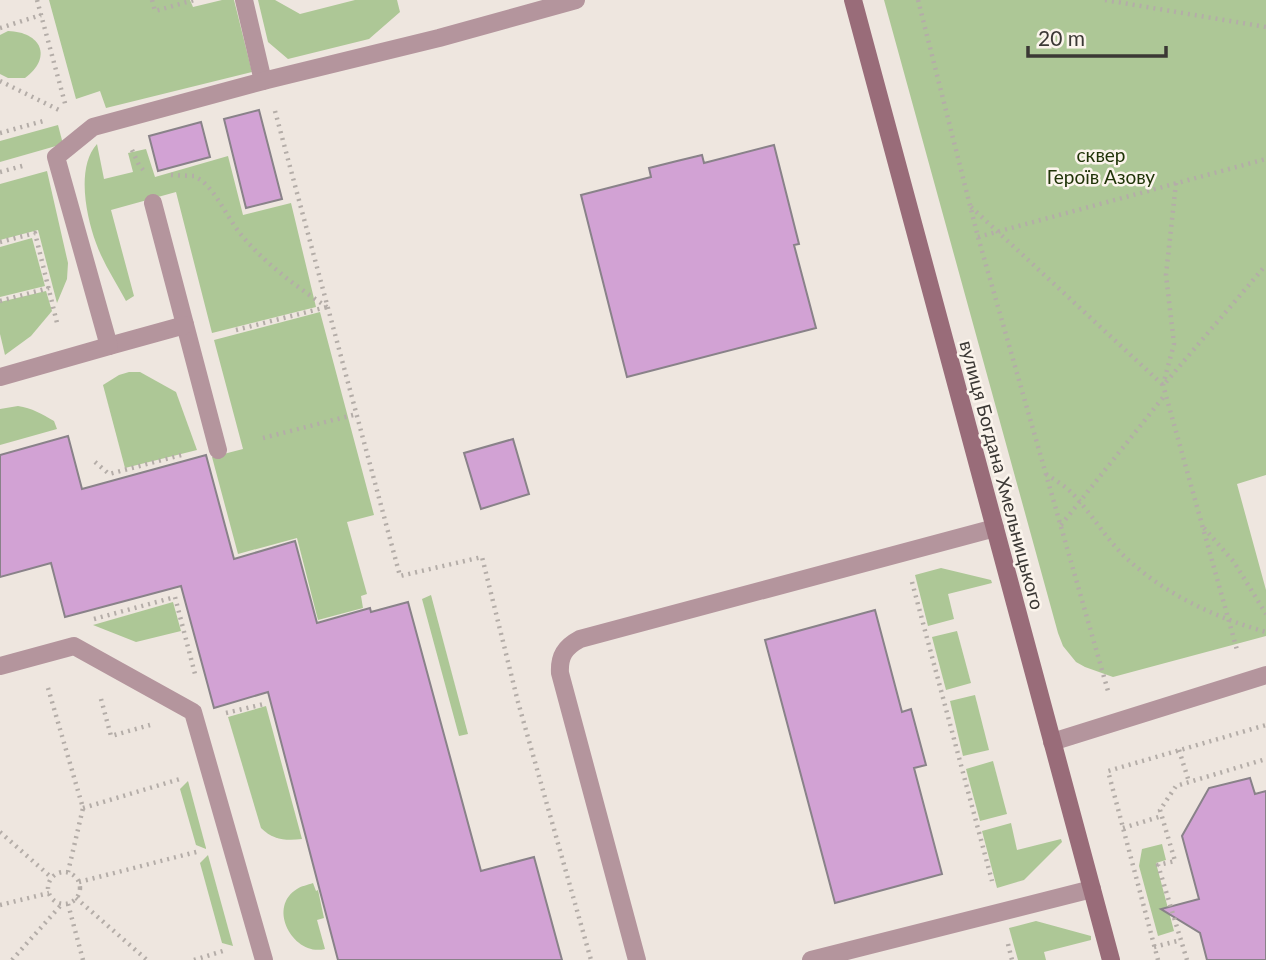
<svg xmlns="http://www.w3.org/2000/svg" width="1266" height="960" viewBox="0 0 1266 960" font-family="Lato,sans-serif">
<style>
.green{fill:#adc796}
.building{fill:#d2a2d4;stroke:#898289;stroke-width:2}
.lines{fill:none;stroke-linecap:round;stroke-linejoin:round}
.path{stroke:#b4ada8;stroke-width:4.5;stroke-dasharray:2 5;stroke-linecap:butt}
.lane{stroke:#b4959d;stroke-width:18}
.secondary{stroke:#996c79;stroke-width:18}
.labels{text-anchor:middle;stroke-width:5;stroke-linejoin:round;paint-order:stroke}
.park-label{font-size:19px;fill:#203408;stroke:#fbf4ec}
.street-label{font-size:19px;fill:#3b3835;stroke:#fbf4ec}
</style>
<rect width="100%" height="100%" fill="#eee6df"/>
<!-- green -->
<g class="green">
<polygon points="49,0 190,0 193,7 222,0 234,0 252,72 106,108 100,91 76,99"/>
<polygon points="258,0 275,0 300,14 355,0 397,0 400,12 369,39 288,59 268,42"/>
<polygon points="884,0 1266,0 1266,475 1237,484 1266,590 1266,636 1113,677 1085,667 1076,662 1063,646 1058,633"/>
<path d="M8 31C41 32 53 57 25 78H8L0 74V35Z"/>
<polygon points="58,125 63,144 0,162 0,141"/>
<path d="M97 144 104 179 133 172 128 153 146 149 155 177 228 156 243 215 291 203 316 307 212 333 176 192 111 210 134 296 126 301C116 282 103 263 96 243 86 216 76 167 97 144Z"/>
<polygon points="47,171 68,263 67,279 57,303 38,230 0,240 0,184"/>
<polygon points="32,238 45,286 0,297 0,247"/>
<polygon points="46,291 52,311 31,336 5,355 0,334 0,302"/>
<polygon points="320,312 374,515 347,522 367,594 361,596 363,608 318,620 297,538 238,554 212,457 243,449 214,340"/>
<polygon points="129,372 140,372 176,392 197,450 125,468 103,385 119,375"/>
<path d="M18 406C32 408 42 414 54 421L57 429 0 445V409Z"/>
<polygon points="941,568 991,580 992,583 948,594 954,619 928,626 915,575"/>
<polygon points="431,595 468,734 459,736 422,599"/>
<polygon points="173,602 181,631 136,642 93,625"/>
<polygon points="957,631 971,683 946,690 932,637"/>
<polygon points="975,695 989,750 963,756 950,701"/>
<path d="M266 706 302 839C286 841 273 840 261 828L228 717Z"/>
<polygon points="993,761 1007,814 980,821 966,769"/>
<polygon points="188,781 206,848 206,849 196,845 180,789"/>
<polygon points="1011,823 1017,850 1061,839 1062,842 1024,880 997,888 982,831"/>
<polygon points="1162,844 1166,860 1156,863 1174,931 1158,936 1139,866 1142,849"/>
<polygon points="208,855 233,946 222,943 200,863"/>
<path d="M313 883 316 891 318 890 324 918 317 920 325 949C294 957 266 908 297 889 301 886 308 885 313 883Z"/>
<polygon points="1036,921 1091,936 1091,940 1044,952 1046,960 1018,960 1009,928"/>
</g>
<!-- building -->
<g class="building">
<polygon points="259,110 282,199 246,208 224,119"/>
<polygon points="201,122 210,157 158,171 149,136"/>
<polygon points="774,145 799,244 794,245 816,328 627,377 581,195 651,177 649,168 677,161 702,155 704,163"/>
<polygon points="68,436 82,489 206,455 234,559 295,541 317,623 370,608 371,612 408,602 481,871 534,857 562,960 338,960 268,692 214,708 181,586 65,617 51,563 0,577 0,455"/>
<polygon points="513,439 529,494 481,509 464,453"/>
<polygon points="875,610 902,712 911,709 926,765 914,768 942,874 835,903 765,640"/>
<polygon points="1250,778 1255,794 1266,791 1266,960 1207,960 1200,933 1161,909 1199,899 1182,836 1209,788"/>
</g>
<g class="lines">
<!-- path -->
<g class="path">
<polyline points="37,0 66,107"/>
<polyline points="152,0 155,11 194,0"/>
<polyline points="918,0 978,237 1108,691"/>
<polyline points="1105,0 1266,27"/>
<polyline points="0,28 41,15"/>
<polyline points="0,81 61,111"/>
<polyline points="275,111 400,576 482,557 518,702 591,960"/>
<polyline points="0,133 47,120"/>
<polyline points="132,150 139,165 145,172"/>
<polyline points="0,172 26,165"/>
<path d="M171 175 194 176 201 180C219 195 228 220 243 237 267 265 297 287 327 307"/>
<polyline points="1176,183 1166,275 1174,344 1163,385 1237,650"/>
<polyline points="971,207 1163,385"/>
<polyline points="978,237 1266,159"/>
<polyline points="0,242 35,233 58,327"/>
<polyline points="0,301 49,288"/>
<polyline points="236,330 327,307"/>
<polyline points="1166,382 1266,265"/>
<polyline points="263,438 357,414"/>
<polyline points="95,462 109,474 185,454"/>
<path d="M1046 474C1055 480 1065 486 1072 493 1091 513 1105 537 1124 556 1164 594 1214 617 1266 632"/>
<polyline points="1061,525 1165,395"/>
<polyline points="1204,528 1234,562 1266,614"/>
<polyline points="912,582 992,881"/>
<polyline points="94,619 175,597 196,678"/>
<polyline points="48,688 83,808 68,872"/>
<polyline points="101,699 111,736 150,725"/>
<polyline points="226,713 264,704"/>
<polyline points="1179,750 1189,782"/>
<polyline points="83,808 180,779"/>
<polyline points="1123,828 1162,816"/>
<polyline points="0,832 52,878"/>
<circle cx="64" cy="888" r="16"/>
<polyline points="79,882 200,851"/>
<polyline points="76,898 147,960"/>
<polyline points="68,904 83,960"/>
<polyline points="0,905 49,893"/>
<polyline points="1008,944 1012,960"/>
<polyline points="1154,947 1181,940"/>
<polyline points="12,960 62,904"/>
<polyline points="194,960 226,950"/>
<polyline points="1158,960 1108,771 1266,725"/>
<polyline points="1187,960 1158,865 1175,861 1160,810 1176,786 1266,759"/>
</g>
<!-- lane -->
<g class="lane">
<polyline points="244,0 263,81"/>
<polyline points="153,203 218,450"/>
<polyline points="109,346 185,325"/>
<polyline points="0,377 109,346 56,157 93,127 267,80 439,38 576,0"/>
<polyline points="0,666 74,646 193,712 264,960"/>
<polyline points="1052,742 1266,675"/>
<path d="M637 960 560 673C559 656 565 647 580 639L995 528"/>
<polyline points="811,960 1092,889"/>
</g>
<!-- secondary -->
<polyline class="secondary" points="853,0 1111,960"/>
</g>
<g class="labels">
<!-- park labels -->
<g class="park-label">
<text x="1101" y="162">сквер<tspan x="1101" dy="22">Героїв Азову</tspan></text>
</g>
<!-- street labels -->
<g class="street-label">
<text transform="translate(1002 475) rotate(75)" y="7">вулиця Богдана Хмельницького</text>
</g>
</g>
<!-- scale -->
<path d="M1028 46v10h138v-10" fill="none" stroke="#3b3835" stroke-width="3.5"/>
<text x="1038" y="46" font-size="21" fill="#3b3835" stroke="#fbf4ec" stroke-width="5" paint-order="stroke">20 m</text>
</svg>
